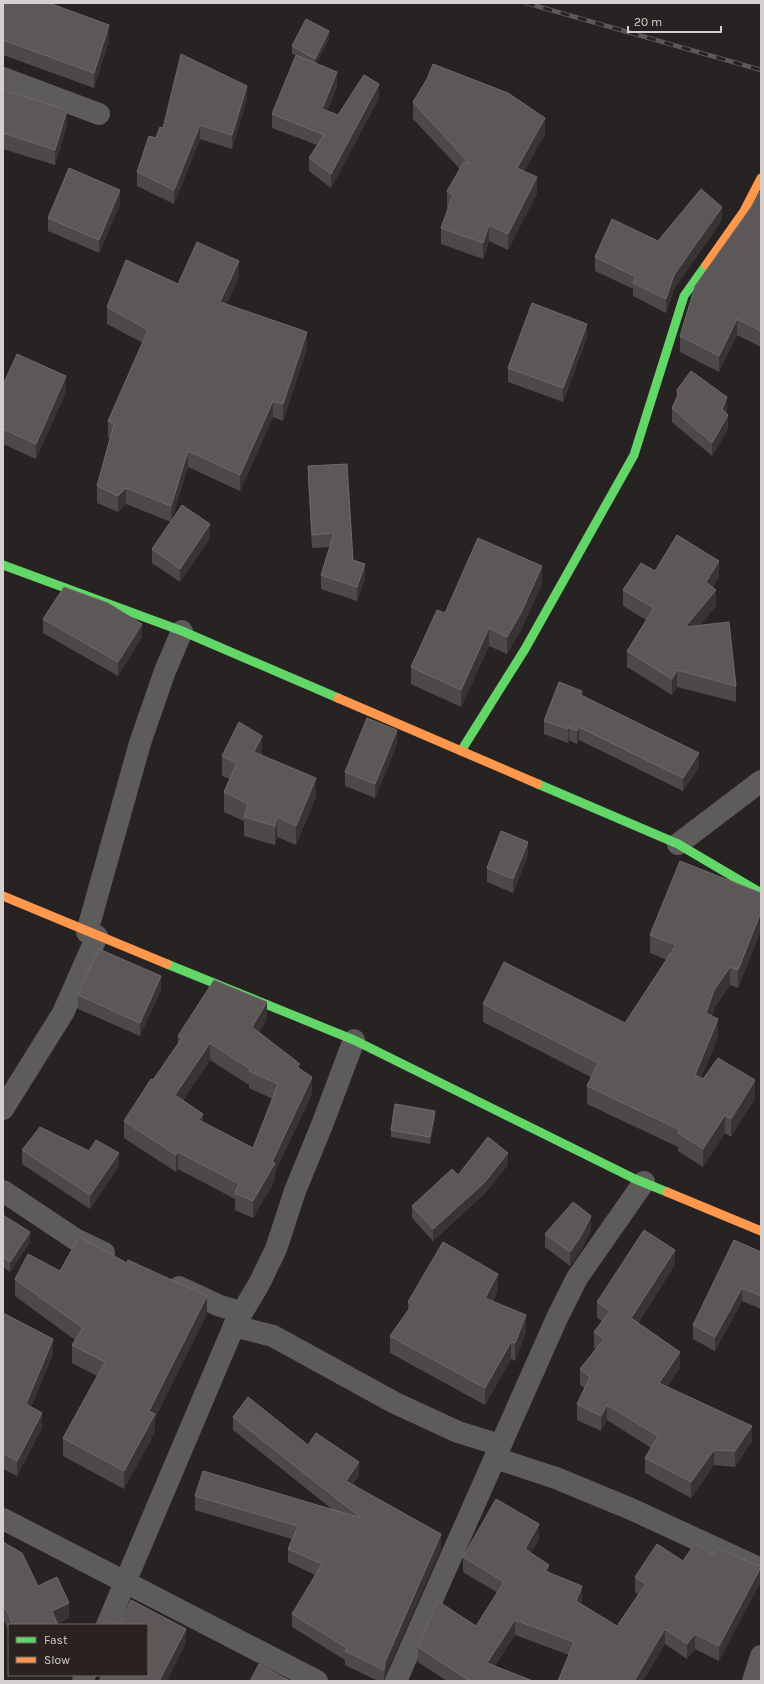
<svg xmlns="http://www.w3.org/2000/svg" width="764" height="1684" viewBox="0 0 764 1684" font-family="Karla,sans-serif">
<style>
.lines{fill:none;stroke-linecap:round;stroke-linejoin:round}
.street{stroke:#5e5b5b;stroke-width:22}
.fast{stroke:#63d668;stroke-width:9}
.slow{stroke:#ff974d;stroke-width:9}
.rail-casing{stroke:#5d5959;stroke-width:4.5}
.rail{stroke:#292221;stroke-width:3;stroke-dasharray:9;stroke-linecap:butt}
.wall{fill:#4d4949;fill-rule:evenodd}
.shaded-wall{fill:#383434}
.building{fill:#5c5858;stroke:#6f6a6a;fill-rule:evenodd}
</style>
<rect width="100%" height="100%" fill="#272323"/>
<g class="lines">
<!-- street -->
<g class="street">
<polyline points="3,78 99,114"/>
<polyline points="678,844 761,781"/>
<polyline points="87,932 140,743 165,671 182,631"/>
<polyline points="3,1109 63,1013 97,936"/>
<polyline points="3,1191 75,1239 104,1253"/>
<polyline points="179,1287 220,1306 242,1312"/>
<polyline points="234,1326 273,1336 395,1403 458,1432 500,1445"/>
<polyline points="495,1458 556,1478 631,1509 761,1569"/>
<polyline points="3,1519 317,1681"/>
<polyline points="107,1625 234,1326 259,1284 276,1249 295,1191 322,1125 354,1040"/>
<polyline points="83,1681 85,1675"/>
<polyline points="396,1681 557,1318 577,1278 644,1182"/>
<polyline points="753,1681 761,1656"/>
</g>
<!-- fast -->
<g class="fast">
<polyline points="3,565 182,631 338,698"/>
<polyline points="461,751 525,649 634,455 684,296 706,265"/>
<polyline points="538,784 678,844 761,893"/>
<polyline points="167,964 354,1040 635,1179 667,1192"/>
</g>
<!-- slow -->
<g class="slow">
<polyline points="706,265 744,211 761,178"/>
<polyline points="338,698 538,784"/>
<polyline points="3,896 167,964"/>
<polyline points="667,1192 761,1231"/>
</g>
<defs>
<polyline id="rail" points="526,3 761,70"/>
</defs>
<!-- rail casing -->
<use href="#rail" class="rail-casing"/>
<!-- rail -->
<use href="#rail" class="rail"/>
</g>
<!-- wall -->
<g class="wall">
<polygon points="3,3 109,40 94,88 3,55"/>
<polygon points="329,39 316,63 337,86 327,111 338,115 379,98 331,188 309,171 309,158 317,145 272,128 272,114 296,55 292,54 292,46"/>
<polygon points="3,90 67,125 55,165 3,149"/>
<polygon points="247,99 232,149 200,139 174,204 137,186 137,172 156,138 163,128"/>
<polygon points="413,102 545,134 524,171 537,193 508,250 489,241 483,259 441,244 441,228 448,208 447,207 447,191 460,169 413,119"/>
<polygon points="761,193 761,347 737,335 719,372 680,352 680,336"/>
<polygon points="120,204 99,253 48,231 48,218"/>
<polygon points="722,220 674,289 666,313 633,296 633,289 595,271 595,257 658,241"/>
<polygon points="239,277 226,305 307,348 283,421 273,417 240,491 188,467 171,521 210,538 180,582 152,563 152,549 171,522 126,504 118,512 97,503 97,486 110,439 108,438 108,421 143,343 107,324 107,307 178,284"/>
<polygon points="587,337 563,402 508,382 508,368"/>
<polygon points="3,385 66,392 36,459 3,444"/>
<polygon points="677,390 727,411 726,413 728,429 712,456 672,422 672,408 677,397"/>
<polygon points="308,466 353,560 365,578 357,601 321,589 321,575 330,547 312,548 308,480"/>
<polygon points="655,571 719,577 713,587 716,606 700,625 736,686 736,702 677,687 672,695 627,667 627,651 646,620 623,606 623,590"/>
<polygon points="542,584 521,630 507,654 489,646 461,707 411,684 411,667 445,613"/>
<polygon points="43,619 142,637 118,676 43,633"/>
<polygon points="582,696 699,767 683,791 579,740 577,744 569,740 568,743 544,734 544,721"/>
<polygon points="397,744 375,798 345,786 345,772"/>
<polygon points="262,755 262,756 316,797 296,845 277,837 275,845 244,836 244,821 224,812 224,792 230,779 222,776 222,756"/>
<polygon points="528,855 513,893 487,882 487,868"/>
<polygon points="761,893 761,930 738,988 730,985 714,1008 712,1016 718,1037 701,1078 755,1098 731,1137 725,1133 703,1167 678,1151 678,1147 587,1104 587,1086 591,1077 483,1022 483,1004 625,1023 667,960 650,953 650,935"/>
<polygon points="161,990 140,1036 78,1009 78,995"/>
<path d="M267 1019 259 1032 300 1068 312 1094 275 1172V1180L253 1218 235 1210V1199L178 1169 176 1172 124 1138V1121L178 1044V1036ZM210 1060 249 1085V1088L273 1099 253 1148 203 1122 183 1100Z"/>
<polygon points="435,1118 430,1144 391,1137 391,1130"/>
<polygon points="22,1150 89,1151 119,1166 90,1209 22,1164"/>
<polygon points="508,1165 484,1194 433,1241 412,1218 412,1206 458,1175"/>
<polygon points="3,1215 30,1242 10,1272 3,1267"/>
<polygon points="591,1230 581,1250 570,1266 545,1247 545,1234"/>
<polygon points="761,1252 761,1309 742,1301 715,1351 693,1339 693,1325"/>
<polygon points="675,1265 638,1323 680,1368 667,1386 752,1441 735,1467 714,1465 691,1498 645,1473 645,1458 651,1448 607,1420 601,1431 577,1420 577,1404 585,1388 580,1385 580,1369 596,1349 594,1348 594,1332 602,1321 597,1318 597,1302"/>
<polygon points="60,1271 207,1314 155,1418 155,1432 124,1489 63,1456 63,1438 97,1376 72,1363 72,1345 75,1340 15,1296 15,1279"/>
<polygon points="498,1291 493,1301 526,1332 515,1361 511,1359 485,1405 390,1353 390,1336 408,1310 408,1302"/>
<polygon points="3,1313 53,1354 31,1407 42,1428 17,1476 3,1469"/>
<polygon points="233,1417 308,1445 359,1475 353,1484 441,1548 385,1676 384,1681 378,1681 345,1665 345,1660 292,1627 292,1614 315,1575 288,1562 288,1549 292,1539 195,1510 195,1496 333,1510 233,1430"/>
<polygon points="539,1539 531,1553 549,1572 582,1601 580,1603 617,1626 638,1594 635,1592 635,1577 683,1561 713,1555 756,1565 719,1661 695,1649 687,1659 665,1644 643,1681 558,1681 569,1655 515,1635 495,1666 533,1681 447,1681 418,1662 418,1647 476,1626 498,1593 463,1572 463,1557"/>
<polygon points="3,1542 38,1586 69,1618 57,1624 58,1625 9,1625 9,1631 3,1618"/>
</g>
<!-- shaded-wall -->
<g class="shaded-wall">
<polygon points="109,25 109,40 94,88 94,73"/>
<polygon points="329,31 329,39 315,66 315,59"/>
<polygon points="337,72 337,86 322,123 322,109"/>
<polygon points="379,84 379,98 331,188 331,174"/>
<polygon points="247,86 247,99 232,149 232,135"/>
<polygon points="67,110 67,125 55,165 55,150"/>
<polygon points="545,118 545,134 517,184 517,168"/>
<polygon points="200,125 200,139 174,204 174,190"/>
<polygon points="537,177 537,193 508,250 508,234"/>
<polygon points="120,190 120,204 99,253 99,240"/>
<polygon points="722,207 722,220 674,289 666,313 666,299 674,275"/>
<polygon points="489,225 489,241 483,259 483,243"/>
<polygon points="239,261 239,277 220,319 220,302"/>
<polygon points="737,319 737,335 719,372 719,356"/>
<polygon points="587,324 587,337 563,402 563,388"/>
<polygon points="307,332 307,348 283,421 283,404"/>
<polygon points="66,376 66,392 36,459 36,444"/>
<polygon points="727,397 727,411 722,423 722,409"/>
<polygon points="273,401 273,417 240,491 240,475"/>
<polygon points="728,415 728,429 712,456 712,443"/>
<polygon points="188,451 188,467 171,522 171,506"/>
<polygon points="126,488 126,504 118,512 118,496"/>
<polygon points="210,524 210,538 180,582 180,569"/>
<polygon points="719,561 719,577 706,598 706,582"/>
<polygon points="365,564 365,578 357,601 357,587"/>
<polygon points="542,566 542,584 521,630 507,654 507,637"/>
<polygon points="716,590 716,606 685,643 685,627"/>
<polygon points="142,624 142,637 118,676 118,662"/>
<polygon points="489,628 489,646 461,707 461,690"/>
<polygon points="677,670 677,687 672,695 672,679"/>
<polygon points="569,727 569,740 568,743 568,729"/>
<polygon points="579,727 579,740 577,744 577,731"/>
<polygon points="397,730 397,744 375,798 375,784"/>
<polygon points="262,736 262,755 254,772 254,752"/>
<polygon points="699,753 699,767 683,791 683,778"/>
<polygon points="316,778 316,797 296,845 296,826"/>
<polygon points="277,817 277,837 275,845 275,826"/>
<polygon points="528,842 528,855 513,893 513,879"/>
<polygon points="761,912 761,930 738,988 738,970"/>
<polygon points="730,967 730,985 714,1008 706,1031 706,1013 714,990"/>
<polygon points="161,976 161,990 140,1036 140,1023"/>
<polygon points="267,1002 267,1019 252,1044 252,1027"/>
<polygon points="718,1019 718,1037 695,1093 695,1075"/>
<polygon points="210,1043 210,1060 175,1112 175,1095"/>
<polygon points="312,1077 312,1094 275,1172 275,1180 253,1218 253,1201"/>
<polygon points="755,1080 755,1098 731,1137 731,1119"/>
<polygon points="435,1111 435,1118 430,1144 430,1137"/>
<polygon points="203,1114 203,1131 199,1120"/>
<polygon points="725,1115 725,1133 703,1167 703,1149"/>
<polygon points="178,1152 178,1169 176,1172 176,1155"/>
<polygon points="119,1153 119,1166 90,1209 90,1195"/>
<polygon points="508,1153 508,1165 484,1194 433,1241 433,1229"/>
<polygon points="591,1216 591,1230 581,1250 570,1266 570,1252"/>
<polygon points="30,1232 30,1242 10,1272 10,1262"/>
<polygon points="675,1250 675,1265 631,1333 631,1318"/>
<polygon points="498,1274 498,1291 485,1315 485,1298"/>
<polygon points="742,1288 742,1301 715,1351 715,1337"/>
<polygon points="207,1296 207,1314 155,1418 155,1432 124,1489 124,1471 149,1411"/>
<polygon points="526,1315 526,1332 515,1361 515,1343"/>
<polygon points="53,1339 53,1354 26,1419 26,1404"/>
<polygon points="511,1342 511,1359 485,1405 485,1388"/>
<polygon points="680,1352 680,1368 659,1398 659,1383"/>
<polygon points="607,1405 607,1420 601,1431 601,1416"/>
<polygon points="42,1413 42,1428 17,1476 17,1461"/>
<polygon points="752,1426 752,1441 735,1467 735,1451"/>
<polygon points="714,1450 714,1465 691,1498 691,1482"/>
<polygon points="359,1462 359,1475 346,1494 346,1481"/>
<polygon points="539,1524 539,1539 525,1564 525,1549"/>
<polygon points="441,1534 441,1548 385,1676 384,1681 385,1662"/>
<polygon points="549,1565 549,1579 545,1571"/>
<polygon points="761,1567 761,1582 719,1661 719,1646"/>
<polygon points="582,1586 582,1601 576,1616 576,1601"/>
<polygon points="69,1603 69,1618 55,1625 52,1611"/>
<polygon points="515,1620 515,1635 487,1678 487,1663"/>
<polygon points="186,1629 186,1643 167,1681 159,1681"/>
<polygon points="665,1629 665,1644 643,1681 634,1681"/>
<polygon points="695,1634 695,1649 687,1659 687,1644"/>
</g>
<!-- building -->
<g class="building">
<polygon points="3,3 49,3 109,25 94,73 3,40"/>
<polygon points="306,19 329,31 315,59 292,46"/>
<polygon points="181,54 247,86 232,135 200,125 174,190 137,172 149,136 156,138 160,127 163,128"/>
<polygon points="296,55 337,72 322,109 338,115 364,75 379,84 331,174 309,158 324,135 272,114"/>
<polygon points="433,64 508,93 545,118 517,168 537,177 508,234 489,225 483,243 441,228 453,195 447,191 464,162 470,164 413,102 427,79"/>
<polygon points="3,90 67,110 55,150 3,133"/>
<polygon points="69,168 120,190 99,240 48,218"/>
<polygon points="701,189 722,207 674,275 666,299 633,283 636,277 595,257 612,219 658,241"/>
<polygon points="760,192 761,193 761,331 737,319 719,356 680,336 695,286 754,203"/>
<polygon points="197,242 239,261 220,302 307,332 283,404 273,401 240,475 188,451 171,506 126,488 118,496 97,486 114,424 108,421 148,330 107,307 126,260 178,284"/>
<polygon points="532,303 587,324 563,388 508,368"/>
<polygon points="17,354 66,376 36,444 3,429 3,385"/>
<polygon points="691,371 727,397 722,409 728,415 712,443 672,408 678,395 677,390"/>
<polygon points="347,464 353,560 365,564 357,587 321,575 334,533 312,535 308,466"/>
<polygon points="182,505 210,524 180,569 152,549"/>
<polygon points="677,535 719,561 706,582 716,590 685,627 729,622 736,686 677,670 672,679 627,651 654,608 623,590 641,563 655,571"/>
<polygon points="478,538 542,566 521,613 507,637 489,628 461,690 411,667 437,610 445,613"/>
<polygon points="64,587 108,603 142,624 118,662 43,619"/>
<polygon points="559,682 582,691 581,695 699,753 683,778 579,727 577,731 569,727 568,729 544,721"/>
<polygon points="367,718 397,730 375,784 345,772"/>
<polygon points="239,722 262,736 254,752 316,778 296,826 277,817 275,826 244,817 248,804 224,792 237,763 222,756"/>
<polygon points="501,831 528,842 513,879 487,868"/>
<polygon points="680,861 761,893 761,912 738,970 730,967 714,990 706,1013 718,1019 695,1075 703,1079 718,1058 755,1080 731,1119 725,1115 703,1149 678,1133 680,1130 587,1086 598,1063 483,1004 504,962 625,1023 676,945 650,935"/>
<polygon points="99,949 161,976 140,1023 78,995"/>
<path d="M214 980 267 1002 252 1027 300 1064 297 1067 312 1077 272 1162 275 1163 253 1201 235 1193 239 1184 178 1152 176 1155 124 1121 151 1079 153 1080 182 1038 178 1036ZM210 1043 250 1069 249 1071 278 1084 253 1148 199 1120 203 1114 175 1095Z"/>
<polygon points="395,1104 435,1111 430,1137 391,1130"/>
<polygon points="40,1127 89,1151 96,1140 119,1153 90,1195 22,1150"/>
<polygon points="488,1137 508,1153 484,1183 433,1229 412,1206 452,1169 458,1175"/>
<polygon points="573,1202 591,1216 581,1236 570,1252 545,1234"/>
<polygon points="3,1215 30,1232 10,1262 3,1257"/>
<polygon points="644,1230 675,1250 631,1318 680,1352 659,1383 752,1426 735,1451 714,1450 691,1482 645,1458 658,1436 607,1405 601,1416 577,1404 590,1377 580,1369 604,1339 594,1332 610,1311 597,1302"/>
<polygon points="79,1237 127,1263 128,1260 207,1296 149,1411 155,1414 124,1471 63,1438 105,1362 72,1345 83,1328 15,1279 28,1254 60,1271"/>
<polygon points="734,1240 761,1252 761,1296 742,1288 715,1337 693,1325"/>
<polygon points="443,1242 498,1274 485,1298 526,1315 515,1343 511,1342 485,1388 390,1336 412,1305 408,1302"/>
<polygon points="3,1313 53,1339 26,1404 42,1413 17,1461 3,1453"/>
<polygon points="248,1397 308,1445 316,1433 359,1462 346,1481 441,1534 385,1662 384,1670 345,1651 347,1648 292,1614 322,1564 288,1549 298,1526 195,1496 203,1471 361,1518 233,1417"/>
<polygon points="496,1499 539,1524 525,1549 549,1565 545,1571 582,1586 576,1601 617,1626 646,1584 635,1577 657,1544 683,1561 695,1543 713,1555 717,1548 756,1565 761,1566 761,1567 719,1646 695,1634 687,1644 665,1629 634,1681 558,1681 574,1642 515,1620 487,1663 533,1681 470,1681 418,1647 438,1601 476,1626 504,1582 463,1557"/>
<polygon points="3,1542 22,1553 38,1586 57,1577 69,1603 52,1611 58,1625 13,1625 3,1603"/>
<polygon points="131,1600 186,1629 159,1681 99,1681 102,1675 147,1675 147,1625 119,1625"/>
<polygon points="259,1664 290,1681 250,1681"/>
</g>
<!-- border -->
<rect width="764" height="1684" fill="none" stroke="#d5d0d0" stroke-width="8"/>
<!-- legend -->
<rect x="8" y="1624" width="140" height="52" fill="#292221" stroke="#6e6867"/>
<rect x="16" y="1637" width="20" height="6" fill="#63d668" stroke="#6e6867"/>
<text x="44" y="1644" font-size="12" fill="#d5d0d0">Fast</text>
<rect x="16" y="1657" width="20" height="6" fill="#ff974d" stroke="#6e6867"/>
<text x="44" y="1664" font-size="12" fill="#d5d0d0">Slow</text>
<!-- scale -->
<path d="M628 26v6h93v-6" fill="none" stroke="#d5d0d0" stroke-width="2"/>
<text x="634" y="26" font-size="12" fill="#d5d0d0" stroke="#292221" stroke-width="3" paint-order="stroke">20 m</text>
</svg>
